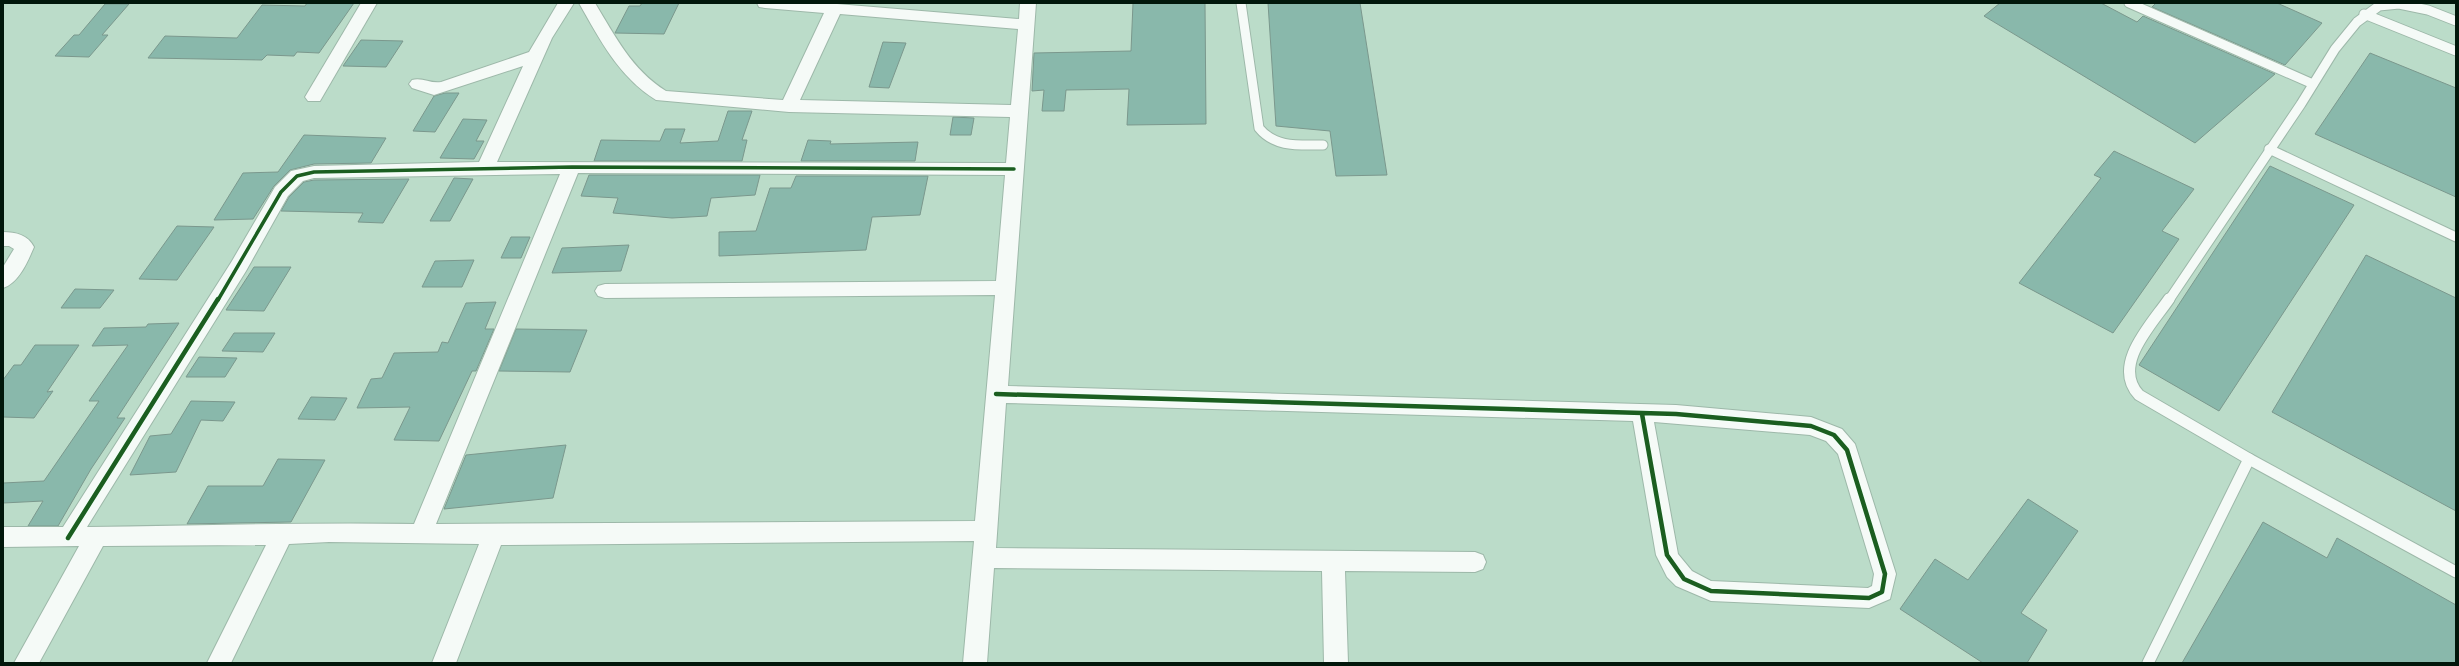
<svg xmlns="http://www.w3.org/2000/svg" width="2459" height="666" viewBox="0 0 2459 666" font-family="Roboto,sans-serif">
<rect width="100%" height="100%" fill="#bbdcc9"/>
<g fill="#89b8ab" stroke="#7b988d">
<polygon points="307,3 354,3 319,53 297,52 294,56 267,55 262,60 148,58 165,36 237,38 262,5 305,6"/>
<polygon points="642,3 679,3 664,34 615,33 629,6 640,6"/>
<polygon points="1133,3 1205,3 1206,124 1127,125 1129,89 1066,90 1064,111 1042,111 1044,90 1032,91 1034,53 1131,51"/>
<polygon points="1268,3 1360,3 1387,175 1336,176 1330,131 1276,126"/>
<polygon points="2000,3 2101,3 2137,22 2143,16 2275,74 2195,143 1984,16"/>
<polygon points="2156,3 2277,3 2322,23 2285,65 2152,7"/>
<polygon points="105,4 129,4 102,35 108,35 89,57 55,56 74,35 79,35"/>
<polygon points="361,40 403,41 386,67 343,66"/>
<polygon points="883,42 906,43 889,88 869,87"/>
<polygon points="2370,53 2456,88 2456,197 2315,134"/>
<polygon points="445,93 459,93 435,132 413,131 434,96"/>
<polygon points="728,111 752,111 742,140 747,140 742,161 594,161 601,140 660,141 665,129 685,129 680,143 718,141"/>
<polygon points="953,117 974,118 971,135 950,135"/>
<polygon points="463,119 487,120 476,141 484,141 474,159 440,158"/>
<polygon points="304,135 386,138 371,163 314,164 290,170 274,186 253,219 214,220 243,173 278,172"/>
<polygon points="808,140 831,141 830,144 918,142 915,161 801,161"/>
<polygon points="2114,151 2194,189 2162,231 2179,239 2113,333 2019,283 2101,178 2094,175"/>
<polygon points="2270,166 2354,205 2219,411 2139,365"/>
<polygon points="589,175 760,175 755,195 711,198 707,216 672,218 613,213 618,198 581,196"/>
<polygon points="796,176 928,176 920,215 872,217 866,250 719,256 719,232 756,231 770,188 791,188"/>
<polygon points="454,178 473,179 450,221 430,221"/>
<polygon points="409,179 383,223 358,222 363,213 281,211 289,197 304,182 314,180"/>
<polygon points="177,226 214,227 177,280 139,279"/>
<polygon points="511,237 530,237 521,258 501,258"/>
<polygon points="629,245 621,271 552,273 562,248"/>
<polygon points="2366,255 2456,298 2456,511 2272,412"/>
<polygon points="474,260 462,287 422,287 435,261"/>
<polygon points="254,267 291,267 264,311 226,310"/>
<polygon points="75,289 114,290 100,308 61,308"/>
<polygon points="496,302 485,329 494,329 476,371 472,371 439,441 394,440 410,407 357,408 371,379 382,378 394,353 438,352 442,342 448,343 466,303"/>
<polygon points="179,323 117,418 125,418 91,469 58,526 28,526 43,501 3,503 3,483 44,481 99,401 89,401 128,345 92,346 104,328 146,327 148,324"/>
<polygon points="516,329 587,330 570,372 499,371"/>
<polygon points="234,333 275,333 263,352 222,351"/>
<polygon points="35,345 79,345 47,392 53,391 34,418 3,417 3,380 14,365 21,365"/>
<polygon points="199,357 237,358 225,377 186,377"/>
<polygon points="311,397 347,398 335,420 298,419"/>
<polygon points="191,401 235,402 223,421 201,420 176,472 130,475 150,436 171,434"/>
<polygon points="566,445 553,498 444,509 466,455"/>
<polygon points="278,459 325,460 291,522 187,524 208,486 263,486"/>
<polygon points="2028,499 2078,531 2021,613 2047,630 2027,663 1983,663 1900,609 1935,559 1968,580"/>
<polygon points="2263,522 2327,558 2337,538 2456,605 2456,663 2182,663"/>
</g>
<g fill="none" stroke-linecap="round" stroke-linejoin="round">
<g stroke="#9db8a9" stroke-width="11">
<g id="service-far1">
<path d="M 1241,3 L 1259,128 C 1275,148 1300,145 1323,145"/>
<polyline points="2129,3 2313,84"/>
<polyline points="2364,14 2456,51"/>
<polyline points="2269,149 2456,237"/>
<polyline points="2169,300 2301,104 2335,49 2357,22 2379,6 2399,4 2428,10 2456,21"/>
</g>
</g>
<g stroke="#9db8a9" stroke-width="13">
<g id="service">
<path d="M 2169,299 C 2152,324 2111,365 2139,395 L 2249,459 L 2456,572"/>
<polyline points="2148,663 2249,459"/>
</g>
</g>
<g stroke="#9db8a9" stroke-width="2">
<g id="minor">
<polygon points="361,3 377,3 320,101 308,101 305,97"/>
<path d="M 558,3 L 574,3 L 552,38 L 497,162 L 1006,163 L 1010,117 L 789,112 L 656,100 C 619,77 600,40 579,3 L 595,3 C 615,36 632,70 666,91 L 783,100 L 824,13 L 765,8 L 759,7 L 757,3 L 825,3 L 1019,19 L 1020,3 L 1036,3 L 1008,386 L 1676,405 L 1811,417 L 1842,429 L 1855,444 L 1896,574 L 1890,599 L 1869,608 L 1711,601 L 1676,586 L 1667,577 L 1656,555 L 1633,421 L 1006,403 L 996,548 L 1475,552 L 1483,555 L 1486,562 L 1483,569 L 1475,572 L 1345,571 L 1348,663 L 1324,663 L 1322,571 L 994,568 L 987,663 L 963,663 L 974,541 L 501,545 L 456,663 L 432,663 L 479,544 L 329,542 L 289,544 L 231,663 L 207,663 L 266,545 L 103,546 L 39,663 L 14,663 L 79,546 L 3,547 L 3,527 L 63,527 L 232,261 L 275,187 L 291,171 L 314,166 L 479,162 L 523,66 L 434,95 L 412,88 L 409,84 L 412,80 C 422,77 431,84 441,82 L 529,52 ZM 840,14 L 1018,29 L 1011,105 L 800,100 ZM 578,173 L 1005,175 L 996,281 L 605,284 L 598,286 L 595,291 L 598,296 L 605,298 L 995,295 L 975,521 L 436,524 ZM 560,174 L 414,524 C 305,522 196,526 87,527 L 246,271 L 288,196 L 303,181 L 314,178 ZM 1654,422 L 1810,435 L 1826,441 L 1838,454 L 1874,574 L 1872,586 L 1868,588 L 1711,581 L 1692,571 L 1678,554 Z"/>
<path d="M 3,232 C 16,232 28,235 34,247 C 28,261 19,283 3,288 L 3,267 L 14,249 L 9,246 L 3,246 Z"/>
</g>
</g>
<use href="#service-far1" stroke="#f5faf7" stroke-width="9"/>
<use href="#service" stroke="#f5faf7" stroke-width="11"/>
<use href="#minor" fill="#f5faf7" fill-rule="evenodd"/>
<g stroke="#f2fef7" stroke-width="5.5">
<polyline id="cycleway-far1" points="218,300 281,192 297,176 314,172 572,167 1014,169"/>
</g>
<g stroke="#f2fef7" stroke-width="7">
<g id="cycleway">
<polyline points="996,394 1676,414 1811,426 1834,435 1847,450 1885,574 1882,592 1869,598 1711,591 1684,579 1667,555 1642,414"/>
<polyline points="68,538 218,299"/>
</g>
</g>
<use href="#cycleway-far1" stroke="#1b5e20" stroke-width="3.5"/>
<use href="#cycleway" stroke="#1b5e20" stroke-width="4.5"/>
</g>
<rect width="2459" height="666" fill="none" stroke="#01170b" stroke-width="8"/>
</svg>
